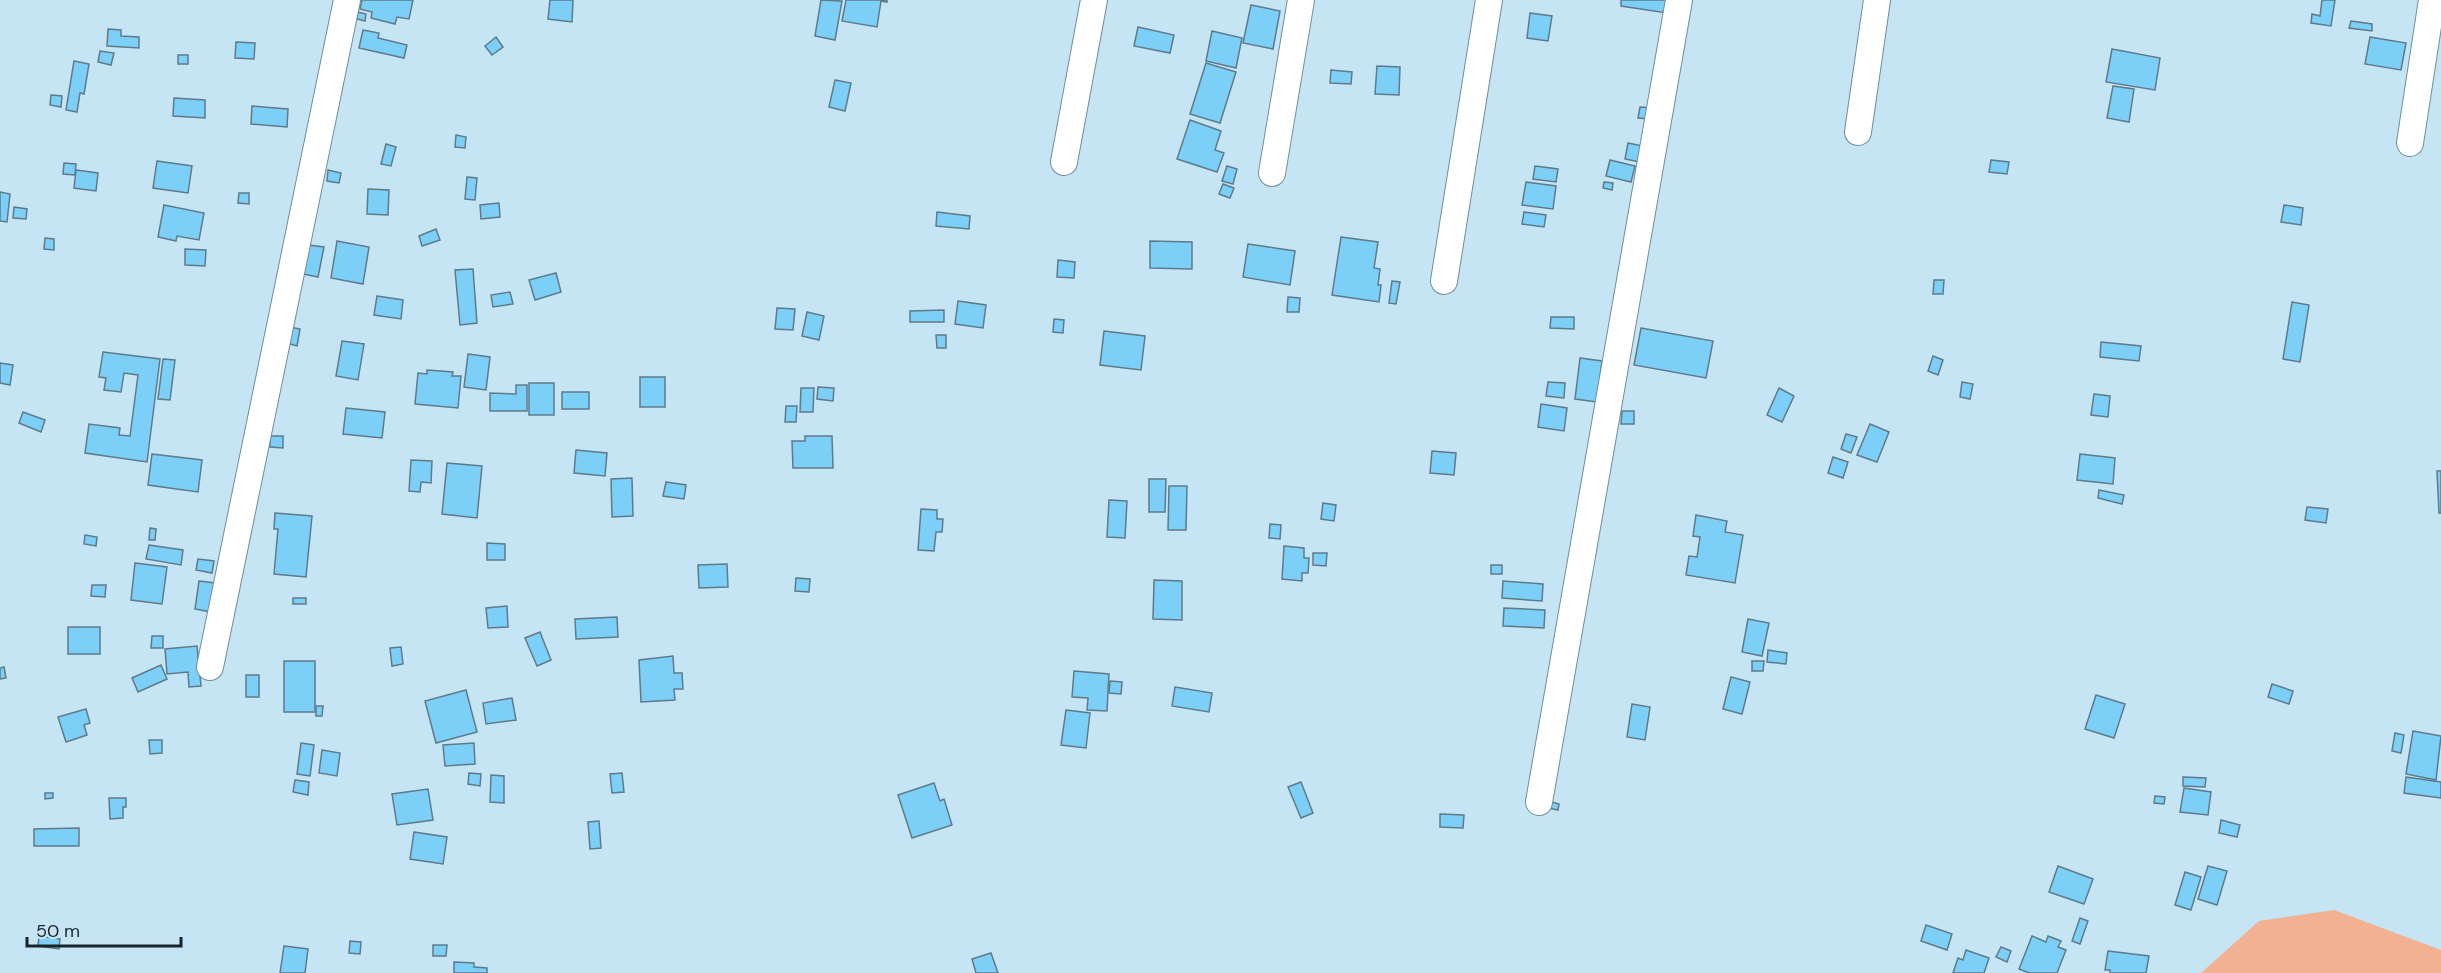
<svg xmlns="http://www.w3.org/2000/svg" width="2441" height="973" viewBox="0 0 2441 973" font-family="'DM Sans',sans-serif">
<rect width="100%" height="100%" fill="#c5e4f4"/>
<polygon fill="#f2b292" points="2334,910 2441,950 2441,973 2201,973 2259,921"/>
<g fill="#7ccff7" stroke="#5f7b8a" stroke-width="1.5">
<polygon points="362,0 413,0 409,19 397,17 395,24 371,18 372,12 360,9"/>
<polygon points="550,0 573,0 572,22 548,19"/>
<polygon points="821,0 842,1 835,40 815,36"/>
<polygon points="846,0 887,0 887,2 881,1 877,27 842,21"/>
<polygon points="1621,0 1669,0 1667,13 1621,6"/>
<polygon points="2322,0 2335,0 2331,26 2311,23 2312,14 2320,16"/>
<polygon points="1251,5 1280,11 1273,49 1243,43"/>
<polygon points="358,12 366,14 365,21 357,19"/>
<polygon points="1530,13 1552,16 1548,41 1527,38"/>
<polygon points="2351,21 2372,24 2372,31 2349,28"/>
<polygon points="1138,27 1174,35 1170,53 1134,46"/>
<polygon points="108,29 121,30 121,36 139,37 139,48 107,46"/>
<polygon points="363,30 379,33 378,38 407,45 404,58 359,48"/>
<polygon points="1212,31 1242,38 1236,68 1206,61"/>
<polygon points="496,37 503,47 492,55 485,46"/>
<polygon points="2370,37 2406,43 2401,70 2365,64"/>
<polygon points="236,42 255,43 254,59 235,58"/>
<polygon points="2112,49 2160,58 2155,90 2106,82"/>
<polygon points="100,51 114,53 111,65 98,62"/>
<rect x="178" y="55" width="10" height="9"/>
<polygon points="74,61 89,64 84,94 80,93 77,112 66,110"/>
<polygon points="1206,63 1236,72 1220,123 1190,114"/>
<polygon points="1377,66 1400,67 1399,95 1375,94"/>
<polygon points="1331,70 1352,72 1351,84 1330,83"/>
<polygon points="835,80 851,83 845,111 829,107"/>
<polygon points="2113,86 2134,89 2129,122 2107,118"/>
<polygon points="51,95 62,96 61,107 50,105"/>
<polygon points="174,98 205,100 205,118 173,116"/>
<polygon points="252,106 288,109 287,127 251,124"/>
<polygon points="1640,107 1652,108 1650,119 1638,118"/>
<polygon points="1190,120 1221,131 1215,150 1224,153 1217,172 1177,159"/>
<polygon points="456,135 466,137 465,148 455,147"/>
<polygon points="1628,143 1648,147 1645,163 1625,159"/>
<polygon points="386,144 396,147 391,166 381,164"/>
<polygon points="1610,160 1635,166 1631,182 1606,176"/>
<polygon points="1991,160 2009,162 2007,174 1989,172"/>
<polygon points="157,161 192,166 188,193 153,188"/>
<polygon points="64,163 76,164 75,175 63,174"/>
<polygon points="1227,166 1237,169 1233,184 1222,181"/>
<polygon points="1535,166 1558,169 1556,182 1533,179"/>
<polygon points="76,170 98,173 96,191 74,188"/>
<polygon points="328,170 341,173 339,183 327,181"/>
<polygon points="467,177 477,178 475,200 465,199"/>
<polygon points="1526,182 1556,186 1553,209 1522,205"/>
<polygon points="1604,182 1613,183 1612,190 1603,188"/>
<polygon points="1223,184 1234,188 1230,198 1219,194"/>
<polygon points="368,189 389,190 388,215 367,214"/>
<polygon points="0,192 10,194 7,222 0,221"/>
<polygon points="239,193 249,193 249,204 238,203"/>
<polygon points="499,203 500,217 481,219 480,205"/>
<polygon points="164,205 204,213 199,240 177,236 176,241 158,237"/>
<polygon points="2284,205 2303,208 2301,225 2281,222"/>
<polygon points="14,207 27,209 26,219 13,218"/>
<polygon points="937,212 970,216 969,229 936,226"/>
<polygon points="1524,212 1546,215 1544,227 1522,224"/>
<polygon points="436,229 440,240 422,246 419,236"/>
<polygon points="1341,237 1378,242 1374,268 1380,269 1378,285 1381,285 1379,302 1332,295"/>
<polygon points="45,238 54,239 54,250 44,249"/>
<polygon points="337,241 369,247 363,284 331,278"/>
<polygon points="1150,241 1192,242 1192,269 1150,268"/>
<polygon points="1248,244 1295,251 1290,285 1243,277"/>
<polygon points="308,245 324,247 318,277 303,274"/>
<polygon points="185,249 206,250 205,266 185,265"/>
<polygon points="1058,260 1075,262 1074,278 1057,277"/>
<polygon points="473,269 477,323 460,325 455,270"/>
<polygon points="556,273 561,292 535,300 529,280"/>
<polygon points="1934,280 1944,280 1943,294 1933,294"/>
<polygon points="1392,281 1400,282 1396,304 1389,303"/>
<polygon points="510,292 513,304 493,307 491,295"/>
<polygon points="377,296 403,300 401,319 374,315"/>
<polygon points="1288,297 1300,298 1299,312 1287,312"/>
<polygon points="958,301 986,305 983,328 955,324"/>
<polygon points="2292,302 2309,305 2300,362 2283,359"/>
<polygon points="777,308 795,309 793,330 775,329"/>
<polygon points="944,310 944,322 910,322 910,311"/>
<polygon points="807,312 824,316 819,340 802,336"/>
<polygon points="1551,317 1574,317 1574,329 1550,328"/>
<polygon points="1054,319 1064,320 1063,333 1053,332"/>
<polygon points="290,327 300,329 297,346 287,343"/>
<polygon points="1641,328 1713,341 1706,378 1634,365"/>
<polygon points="1104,331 1145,336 1141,370 1100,365"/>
<polygon points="936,335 946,335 946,348 937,348"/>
<polygon points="342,341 364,344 358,380 336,376"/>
<polygon points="2101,342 2141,346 2139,361 2100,357"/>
<polygon points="103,352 160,359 147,462 85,453 89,424 120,428 119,435 130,436 138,375 124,373 121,392 104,390 106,378 99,377"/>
<polygon points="468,354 490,357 486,390 464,387"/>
<polygon points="1933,356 1943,360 1938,375 1928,371"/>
<polygon points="1580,358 1602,361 1597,402 1575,399"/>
<polygon points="163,359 175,360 170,400 158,399"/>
<polygon points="0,363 13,365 10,385 0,383"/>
<polygon points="427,370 453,372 452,376 461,376 458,408 415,404 418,373 427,374"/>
<rect x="640" y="377" width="25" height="30"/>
<polygon points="1548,382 1565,383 1564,398 1546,396"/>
<polygon points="1962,382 1973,384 1970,399 1960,397"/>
<rect x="529" y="383" width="25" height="32"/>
<polygon points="516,385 527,385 527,411 490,411 490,393 516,394"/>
<polygon points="818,387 834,388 833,401 817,399"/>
<polygon points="801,388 814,388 813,412 800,412"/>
<polygon points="1779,388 1794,396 1782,422 1767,415"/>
<rect x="562" y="392" width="27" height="17"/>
<polygon points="2094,394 2110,396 2108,417 2091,415"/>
<polygon points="1541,404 1567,408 1564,431 1538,427"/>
<polygon points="786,406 797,406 796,422 785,422"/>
<polygon points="346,408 385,412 382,438 343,434"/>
<polygon points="1622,411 1634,411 1634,424 1621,424"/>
<polygon points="23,412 45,420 41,432 19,423"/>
<polygon points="1870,424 1889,432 1877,462 1857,455"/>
<polygon points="1846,434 1857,437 1851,453 1841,449"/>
<polygon points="270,436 283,436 283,448 270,447"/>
<polygon points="805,436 832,436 833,468 793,468 792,441 805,441"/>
<polygon points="576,450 607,453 605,476 574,473"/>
<polygon points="1432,451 1456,453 1454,475 1430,473"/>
<polygon points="152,454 202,460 198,492 148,485"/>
<polygon points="2080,454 2115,458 2113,484 2077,480"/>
<polygon points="1833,457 1848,462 1843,478 1828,473"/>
<polygon points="411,460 432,461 431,483 421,482 420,492 409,491"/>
<polygon points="447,463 482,466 477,518 442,514"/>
<polygon points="2437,471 2441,471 2441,513 2439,513"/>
<polygon points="632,478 633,516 612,517 611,479"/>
<polygon points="1149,479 1166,479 1165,512 1149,512"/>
<polygon points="666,482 686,485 684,499 663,496"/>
<polygon points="1169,486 1187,486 1186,530 1168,530"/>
<polygon points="2099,490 2124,495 2122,504 2098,498"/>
<polygon points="1109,500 1127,501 1125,538 1107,537"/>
<polygon points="1323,503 1336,505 1334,521 1321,519"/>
<polygon points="2307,507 2328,509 2326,523 2305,520"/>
<polygon points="921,509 937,510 937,519 943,519 942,532 936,532 934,551 918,550"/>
<polygon points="275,513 312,516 306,577 274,574 278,529 274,529"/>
<polygon points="1696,515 1727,521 1725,532 1743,535 1735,583 1686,575 1689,556 1697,557 1700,537 1693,536"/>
<polygon points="1270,524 1281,525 1280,539 1269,538"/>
<polygon points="150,528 156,529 155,540 149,540"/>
<polygon points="85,535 97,537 96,546 84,544"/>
<polygon points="487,543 505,544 505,560 487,560"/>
<polygon points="149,545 183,550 181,565 146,559"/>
<polygon points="1284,546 1304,548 1304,558 1309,558 1308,573 1302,573 1302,581 1282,579"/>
<polygon points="1313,553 1327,553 1326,566 1313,565"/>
<polygon points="198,559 214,561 212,573 196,570"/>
<polygon points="135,563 167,567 162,604 131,600"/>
<polygon points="727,564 728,587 699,588 698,565"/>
<rect x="1491" y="565" width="11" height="9"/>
<polygon points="796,578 810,579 809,592 795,591"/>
<polygon points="1154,580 1182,581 1182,620 1153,619"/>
<polygon points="199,581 215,583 211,612 195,609"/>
<polygon points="1503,581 1543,584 1542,601 1502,598"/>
<polygon points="92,585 106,585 105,597 91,596"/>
<rect x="293" y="598" width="13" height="6"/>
<polygon points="507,606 508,627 488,628 486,608"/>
<polygon points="1504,608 1545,610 1544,628 1503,626"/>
<polygon points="617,617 618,637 576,639 575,619"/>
<polygon points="1748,619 1769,623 1762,656 1742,652"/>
<rect x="68" y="627" width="32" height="27"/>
<polygon points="540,632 551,660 537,666 525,638"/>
<polygon points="152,636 163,636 163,648 151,648"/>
<polygon points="197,646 201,686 189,687 188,672 167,674 165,649"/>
<polygon points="401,647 403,664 392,666 390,648"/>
<polygon points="1768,650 1787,653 1786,664 1767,662"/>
<polygon points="673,656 674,673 682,673 683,689 674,689 675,700 641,702 639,660"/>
<rect x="284" y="661" width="31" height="51"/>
<polygon points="1752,661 1764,661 1763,671 1752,671"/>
<polygon points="161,665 167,679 138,692 132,678"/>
<polygon points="4,667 6,678 0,679 0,668"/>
<polygon points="1074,671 1109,674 1107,711 1087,710 1088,698 1072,697"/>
<rect x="246" y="675" width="13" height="22"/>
<polygon points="1731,677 1750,682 1742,714 1723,709"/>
<polygon points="1110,681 1122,682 1121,694 1109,693"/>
<polygon points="2272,684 2293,691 2289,704 2268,697"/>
<polygon points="1175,687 1212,693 1209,712 1172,706"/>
<polygon points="466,690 477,732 436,743 425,701"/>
<polygon points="2096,695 2125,704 2114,738 2085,729"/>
<polygon points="512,698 516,720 486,724 483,703"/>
<polygon points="1632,704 1650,707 1645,740 1627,737"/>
<polygon points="316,706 323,706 322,716 316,716"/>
<polygon points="86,709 90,723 84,725 87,735 66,742 58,717"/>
<polygon points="1066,710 1090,713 1086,748 1061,745"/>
<polygon points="2413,731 2441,736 2436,780 2406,774"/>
<polygon points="2395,733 2404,735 2401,753 2392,751"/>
<polygon points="149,740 162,740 162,753 150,754"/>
<polygon points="301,743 314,745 310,776 297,774"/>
<polygon points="474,743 475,764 445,766 443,745"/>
<polygon points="322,750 340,753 337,776 319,773"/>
<polygon points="469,773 481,774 480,786 468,784"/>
<polygon points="622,773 624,792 612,793 610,774"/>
<polygon points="491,775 504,776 504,803 490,802"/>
<polygon points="2183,777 2206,778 2205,787 2183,786"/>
<polygon points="2406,777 2441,782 2441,798 2404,793"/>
<polygon points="295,780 309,782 308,795 293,792"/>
<polygon points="1301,782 1313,813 1301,818 1288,787"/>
<polygon points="934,783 940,801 944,799 952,825 912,838 898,795"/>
<polygon points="2184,788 2211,792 2208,815 2180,812"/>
<polygon points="428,789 433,820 397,825 392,794"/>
<polygon points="45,793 53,793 53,798 45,799"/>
<polygon points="2155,796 2165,797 2164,804 2154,803"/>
<polygon points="109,798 126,798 126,807 123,807 123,818 110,819"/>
<polygon points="1544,800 1559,804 1558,810 1543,807"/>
<polygon points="1440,814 1464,815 1463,828 1440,827"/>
<polygon points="2221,820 2240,825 2237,837 2219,833"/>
<polygon points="599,821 601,848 590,849 588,822"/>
<polygon points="79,828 79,846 34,846 34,829"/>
<polygon points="414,832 447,837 443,864 410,859"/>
<polygon points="2058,866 2093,879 2084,904 2049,892"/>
<polygon points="2208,866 2227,871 2217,905 2198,899"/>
<polygon points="2185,872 2201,877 2191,910 2175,905"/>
<polygon points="2080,918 2088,921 2080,944 2072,941"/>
<polygon points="1926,925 1952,934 1947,950 1921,941"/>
<polygon points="39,936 60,939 59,949 38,946"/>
<polygon points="2032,936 2046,942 2048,936 2061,941 2058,947 2066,950 2057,973 2029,973 2019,969"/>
<polygon points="350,941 361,942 360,954 349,953"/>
<polygon points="433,945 447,945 446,956 433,956"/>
<polygon points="284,946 308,949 305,973 280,973"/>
<polygon points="2001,947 2011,951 2007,962 1996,957"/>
<polygon points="1966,950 1989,958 1984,973 1953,973 1958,958 1963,960"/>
<polygon points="2108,951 2149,956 2146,973 2110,973 2110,970 2105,970"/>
<polygon points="991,953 998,973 976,973 972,959"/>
<polygon points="454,962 474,963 474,967 487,968 487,973 454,973"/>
</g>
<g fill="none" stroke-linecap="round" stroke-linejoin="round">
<g stroke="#708d9c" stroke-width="28">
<g id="minor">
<polyline points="1858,132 1877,0"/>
<polyline points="2410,143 2432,0"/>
<polyline points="1064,162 1094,0"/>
<polyline points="1272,173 1301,0"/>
<polyline points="1444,281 1489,0"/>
<polyline points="210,667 347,0"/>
<polyline points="1539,802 1679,0"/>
</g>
</g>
<use href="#minor" stroke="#fff" stroke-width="26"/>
</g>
<path d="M27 937v9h154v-9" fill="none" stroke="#19252b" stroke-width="3"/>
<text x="36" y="937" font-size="18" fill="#19252b" stroke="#c5e4f4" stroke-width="4.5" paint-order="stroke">50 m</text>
</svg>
